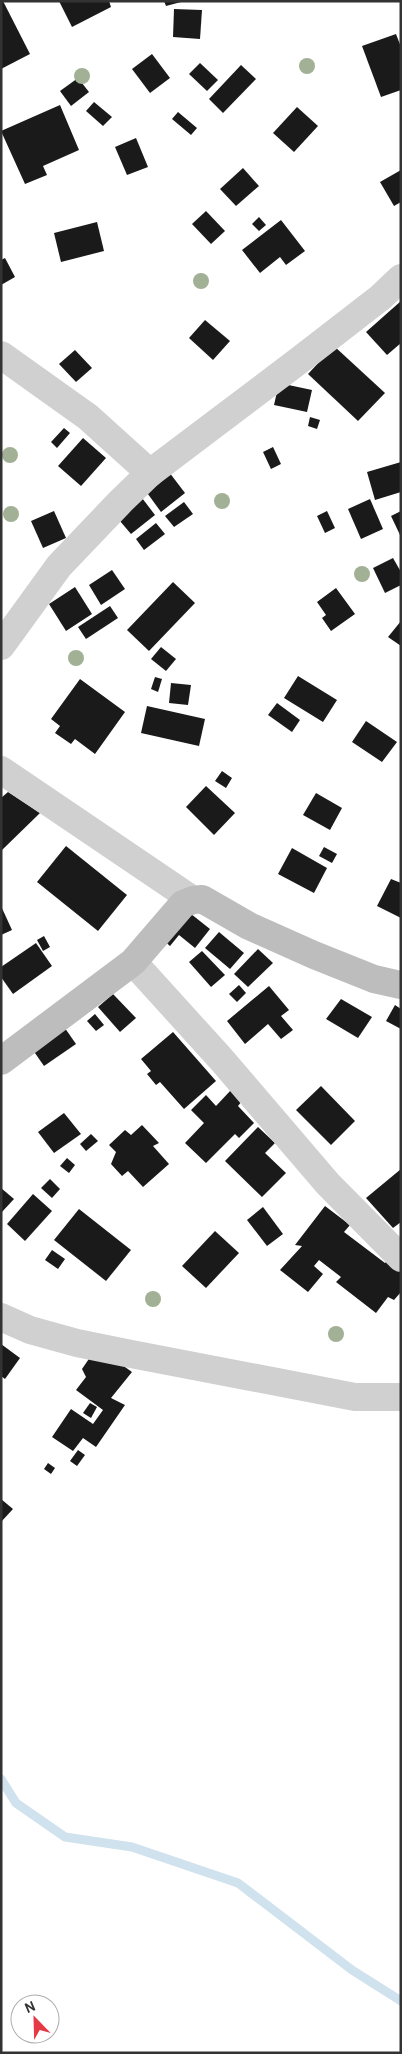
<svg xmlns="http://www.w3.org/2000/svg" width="402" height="2054" viewBox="0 0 402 2054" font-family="Overpass,sans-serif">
<rect width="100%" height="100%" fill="#fff"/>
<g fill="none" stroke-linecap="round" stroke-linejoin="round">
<polyline stroke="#cfe2ee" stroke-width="9" points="1,1779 16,1803 65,1837 132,1847 238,1883 352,1970 401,2001"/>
</g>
<g fill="#1a1a1a">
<polygon points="1,1 3,1 30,54 1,69"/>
<polygon points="59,1 109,1 111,7 72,27"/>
<polygon points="164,1 181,1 181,2 166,6"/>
<polygon points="174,9 202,10 200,39 173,37"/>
<polygon points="396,34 401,47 401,90 381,97 362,46"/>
<polygon points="152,54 170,78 150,93 132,69"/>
<polygon points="200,63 218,80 207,91 189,74"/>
<polygon points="241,65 256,79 223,113 209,99"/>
<polygon points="78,78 89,92 71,106 60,91"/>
<polygon points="94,102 112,117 103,126 86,111"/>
<polygon points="60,105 79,150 43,166 47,175 25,184 1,131"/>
<polygon points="297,107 318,126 294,152 273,133"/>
<polygon points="178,112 197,128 191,135 172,119"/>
<polygon points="136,138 148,167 127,175 115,147"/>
<polygon points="243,168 259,186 236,206 220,189"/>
<polygon points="401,170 401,202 394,206 380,182"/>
<polygon points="206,211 225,231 211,244 192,224"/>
<polygon points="259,217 266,225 259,231 252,224"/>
<polygon points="281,220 305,251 286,265 280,257 260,273 242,250"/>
<polygon points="97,222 104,251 61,262 54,233"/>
<polygon points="5,258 15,277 1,285 1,260"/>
<polygon points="401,301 401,343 387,355 366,332"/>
<polygon points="205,320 230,341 213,360 189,338"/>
<polygon points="334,346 385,393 358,421 308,374"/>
<polygon points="75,350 92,368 76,382 59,364"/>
<polygon points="279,383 312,390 307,412 274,405"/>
<polygon points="310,417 320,420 317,429 308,426"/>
<polygon points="64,428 70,433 57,448 51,442"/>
<polygon points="83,438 106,458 81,486 58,466"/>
<polygon points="273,447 281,464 271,469 263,452"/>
<polygon points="401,462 401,492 375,500 367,472"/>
<polygon points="169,472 185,493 161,512 145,490"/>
<polygon points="139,494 155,515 131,534 114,514"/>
<polygon points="370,499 383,529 361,539 348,509"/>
<polygon points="184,502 193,514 174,527 165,516"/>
<polygon points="54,511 66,538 43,548 31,521"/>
<polygon points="327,511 335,528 325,533 317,516"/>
<polygon points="401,511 401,537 391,516"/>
<polygon points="156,523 165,534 144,550 136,539"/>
<polygon points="393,558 401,572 401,585 385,593 373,568"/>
<polygon points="112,570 125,589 101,605 89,585"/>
<polygon points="173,582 195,603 149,651 127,630"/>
<polygon points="75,587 92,614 66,631 49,604"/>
<polygon points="336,588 355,614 331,631 322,618 326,615 317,602"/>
<polygon points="110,606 118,618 86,639 78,627"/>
<polygon points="401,621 401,646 388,637"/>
<polygon points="161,647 176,659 166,671 151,659"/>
<polygon points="298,676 337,700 323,722 284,698"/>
<polygon points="155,677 162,679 158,692 151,689"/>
<polygon points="80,679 125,712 95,754 75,739 71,744 55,733 60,726 51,719"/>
<polygon points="171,683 191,685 188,705 169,703"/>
<polygon points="277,703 300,720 292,732 268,715"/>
<polygon points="147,706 205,719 199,746 141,733"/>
<polygon points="366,721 397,742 382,762 352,742"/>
<polygon points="222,771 232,778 226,788 215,781"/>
<polygon points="206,786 235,813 214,835 186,807"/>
<polygon points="8,792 40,813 1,851 1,798"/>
<polygon points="316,793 342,808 330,830 303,815"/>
<polygon points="66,846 127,895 98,931 37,882"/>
<polygon points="324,847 337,854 332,863 319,856"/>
<polygon points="292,848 327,868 314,893 278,874"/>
<polygon points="391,879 401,883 401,918 377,906"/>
<polygon points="1,906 12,930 1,935"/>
<polygon points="186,910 210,929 195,948 179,935 170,946 162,939"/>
<polygon points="219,932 244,953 230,969 205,948"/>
<polygon points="44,936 50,947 43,951 37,940"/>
<polygon points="36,943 52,966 13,994 1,977 1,967"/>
<polygon points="258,949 273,963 248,987 234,974"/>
<polygon points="202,951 225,975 211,987 189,962"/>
<polygon points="239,985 246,993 237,1002 229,994"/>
<polygon points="269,986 289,1010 281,1016 293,1030 281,1039 268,1024 245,1044 227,1021"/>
<polygon points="113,994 136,1018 120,1032 98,1007"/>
<polygon points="341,999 372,1017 358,1038 326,1019"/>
<polygon points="395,1005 401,1009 401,1029 386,1021"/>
<polygon points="95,1014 104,1025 96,1031 87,1021"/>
<polygon points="60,1021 76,1044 44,1066 28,1043"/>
<polygon points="173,1032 216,1081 184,1109 160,1082 156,1085 147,1074 151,1071 141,1059"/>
<polygon points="321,1086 355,1121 331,1145 296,1110"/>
<polygon points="231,1090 242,1101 238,1106 254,1123 239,1138 235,1134 206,1163 185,1143 204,1123 191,1110 206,1095 216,1106"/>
<polygon points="64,1113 81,1134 54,1153 38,1132"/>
<polygon points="142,1125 159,1143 153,1146 169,1164 143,1187 128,1171 122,1176 111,1164 116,1152 109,1145 125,1130 131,1135"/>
<polygon points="258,1127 275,1143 265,1153 286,1173 262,1197 225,1161"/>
<polygon points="91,1134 98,1141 86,1151 80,1144"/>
<polygon points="67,1158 75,1165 69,1173 60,1166"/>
<polygon points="401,1169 401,1222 393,1228 366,1198"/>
<polygon points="50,1179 60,1189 52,1198 41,1188"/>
<polygon points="1,1188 14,1199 1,1213"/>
<polygon points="33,1194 52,1211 25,1241 7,1224"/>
<polygon points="325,1206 350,1225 344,1232 385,1263 388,1260 401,1270 401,1292 394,1300 388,1297 376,1313 336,1282 341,1277 319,1260 314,1266 323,1274 308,1292 280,1270 302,1246 295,1245"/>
<polygon points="263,1207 283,1234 267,1246 247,1220"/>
<polygon points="79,1209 131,1250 106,1281 54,1240"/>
<polygon points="215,1231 239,1253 206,1288 182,1266"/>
<polygon points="52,1250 65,1259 58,1269 45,1260"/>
<polygon points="1,1344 20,1358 5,1379 1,1376"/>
<polygon points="97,1347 132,1372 111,1398 125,1405 96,1447 83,1438 73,1451 52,1437 71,1409 93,1424 103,1410 76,1390 86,1377 82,1369"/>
<polygon points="90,1403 97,1407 91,1418 83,1413"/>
<polygon points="78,1450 85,1455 77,1466 70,1461"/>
<polygon points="48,1463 55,1468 51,1474 44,1469"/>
<polygon points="1,1499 13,1509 1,1522"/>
</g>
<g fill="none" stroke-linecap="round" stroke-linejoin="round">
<g stroke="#d0d0d0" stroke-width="28">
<polyline points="1,355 88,417 150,473"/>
<polyline points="1,646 59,566 121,501 150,473 301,359 381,297 401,278"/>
<polyline points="1,770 193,900"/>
<polyline points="133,962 221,1059 328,1184 401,1258"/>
<polyline points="1,1317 30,1330 77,1343 126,1353 355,1397 401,1397"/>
</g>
<polyline stroke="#bdbdbd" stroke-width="28" points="1,1061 133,962 183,904 193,900 202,899 249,926 314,955 374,979 401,985"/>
</g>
<g fill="#a2b095">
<circle cx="307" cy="66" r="8"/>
<circle cx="82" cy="76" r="8"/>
<circle cx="201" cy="281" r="8"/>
<circle cx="10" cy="455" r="8"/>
<circle cx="222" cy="501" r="8"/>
<circle cx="11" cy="514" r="8"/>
<circle cx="362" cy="574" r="8"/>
<circle cx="76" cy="658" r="8"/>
<circle cx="153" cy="1299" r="8"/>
<circle cx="336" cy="1334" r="8"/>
</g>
<rect width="402" height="2054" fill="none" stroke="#333333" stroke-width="5"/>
<g transform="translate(35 2019) rotate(337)"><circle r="24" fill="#ffffff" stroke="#adadad"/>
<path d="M0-4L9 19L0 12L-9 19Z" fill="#e63946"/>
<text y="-8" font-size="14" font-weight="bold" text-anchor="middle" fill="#333333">N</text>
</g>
</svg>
